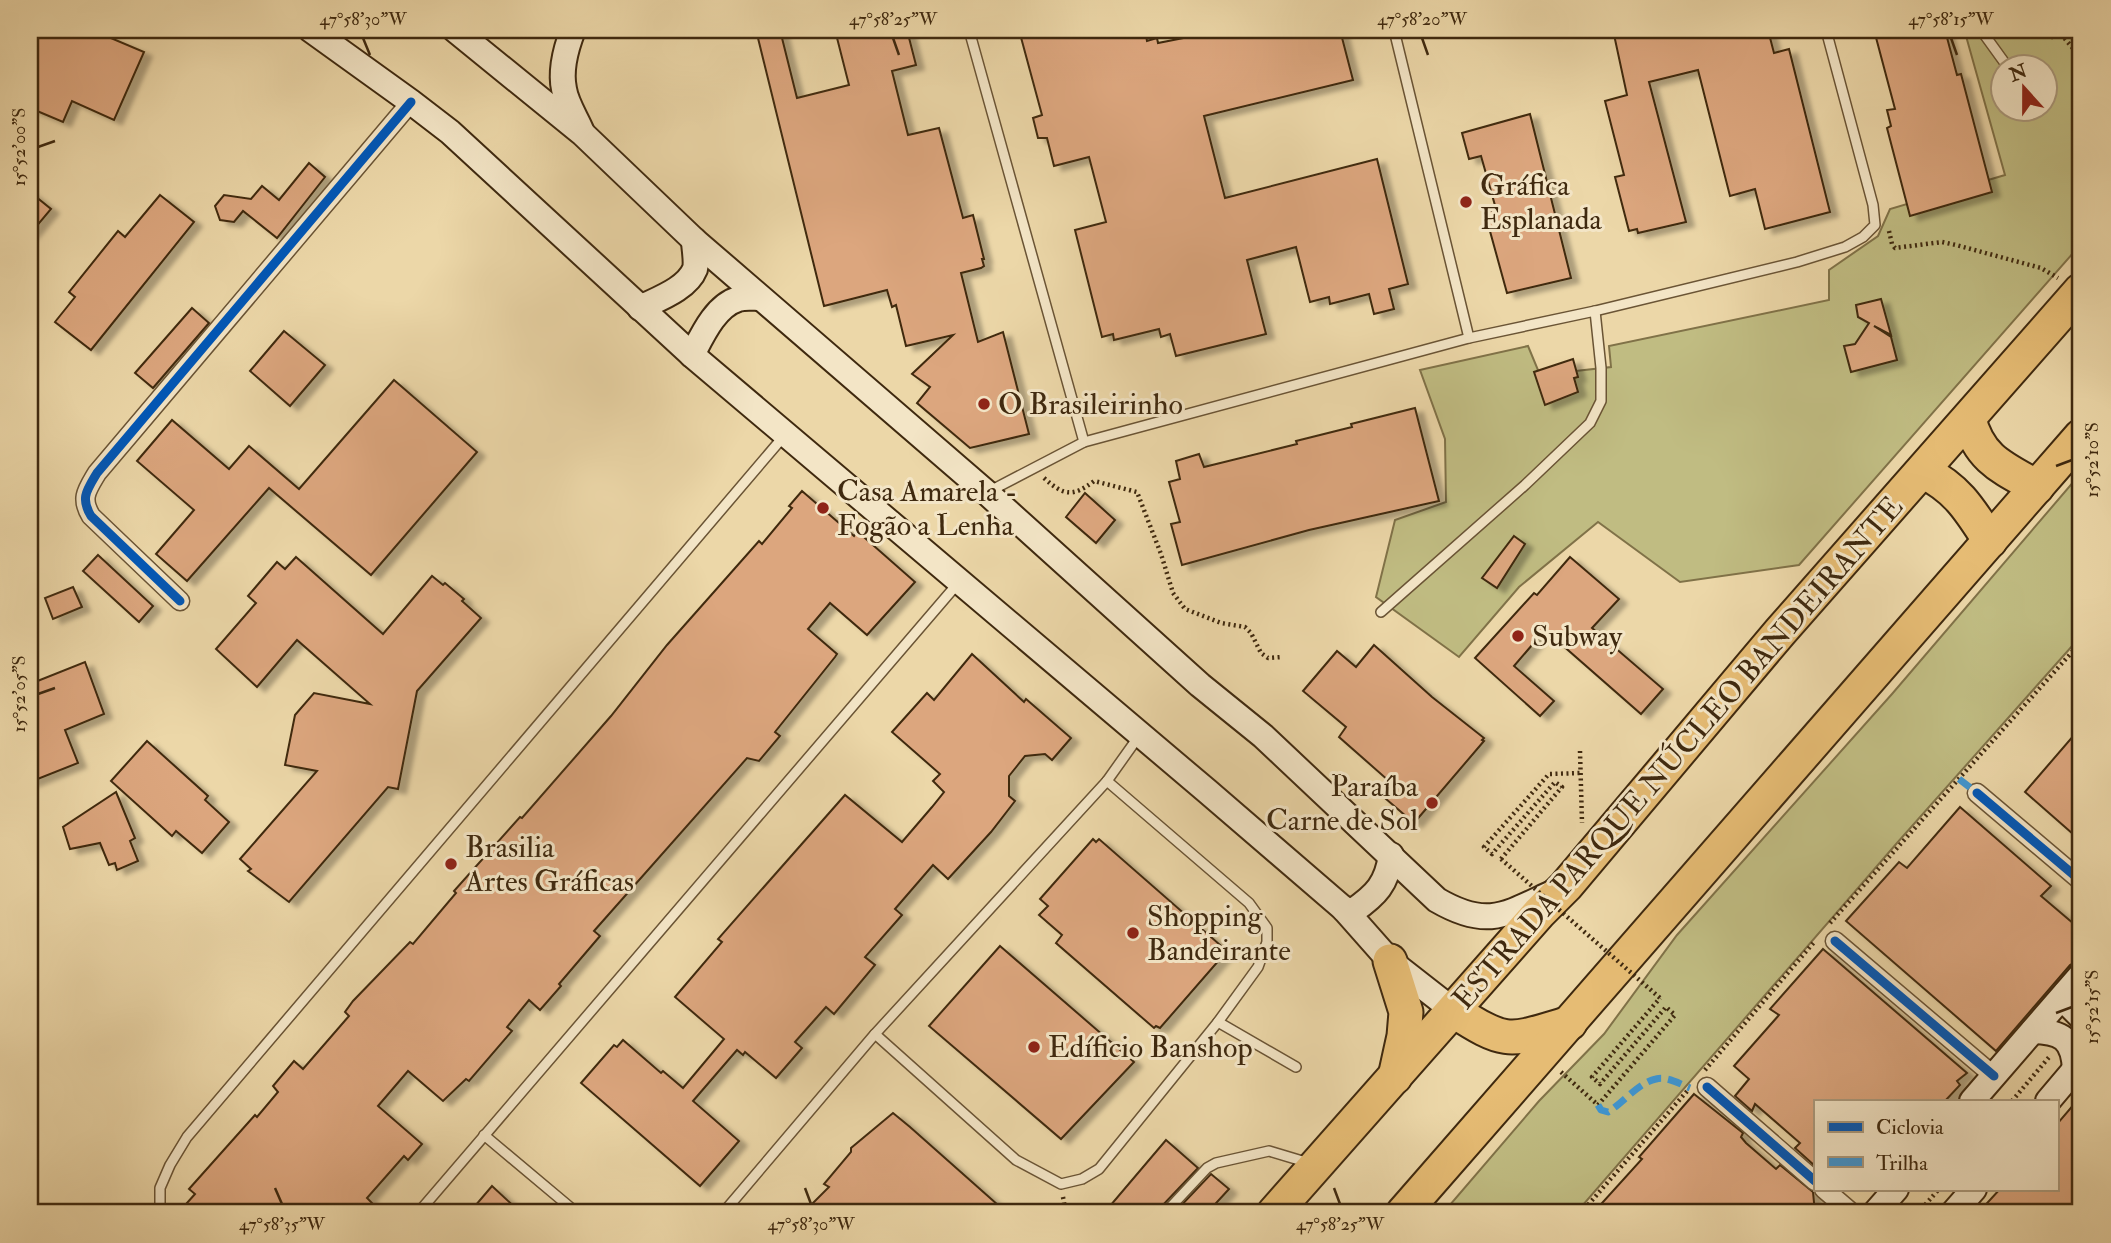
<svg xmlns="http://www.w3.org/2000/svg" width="2111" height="1243" viewBox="0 0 2111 1243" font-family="'IM FELL Double Pica',serif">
<defs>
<filter id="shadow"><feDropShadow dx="8" dy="4.5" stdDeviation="2" flood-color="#0004"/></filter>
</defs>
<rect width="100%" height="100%" fill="#ecd7a8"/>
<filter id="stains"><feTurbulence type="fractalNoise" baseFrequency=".00286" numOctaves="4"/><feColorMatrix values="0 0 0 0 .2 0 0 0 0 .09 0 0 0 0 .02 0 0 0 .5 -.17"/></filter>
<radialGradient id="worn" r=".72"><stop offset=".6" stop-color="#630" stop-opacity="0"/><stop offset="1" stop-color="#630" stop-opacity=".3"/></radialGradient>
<g fill="#c0bc82" stroke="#807248" stroke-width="2" fill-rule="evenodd">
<path d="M 2028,30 L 2081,30 L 2081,244 L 1799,565 L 1680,582 L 1598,522 L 1519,587 L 1459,657 L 1376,597 L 1395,520 L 1446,502 L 1445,439 L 1420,370 L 1528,346 L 1540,375 L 1611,367 L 1609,346 L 1829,300 L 1829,270 L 1878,236 L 1890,209 L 2005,175 L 1966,36 L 2014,34 ZM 2002,66 L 2044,66 L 2044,108 L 2002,108 Z"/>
<polygon points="2081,473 2081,636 1897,843 1576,1213 1443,1213 1539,1101 1604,1034 1677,935 1892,694"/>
</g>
<g fill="#dca67e" stroke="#3f290f" stroke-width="2" filter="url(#shadow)">
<polygon points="41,30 92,30 144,52 114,120 72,101 63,122 30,108 30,56"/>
<polygon points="756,30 780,30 797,98 849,85 835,30 907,30 916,65 892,71 908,135 939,128 963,218 973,215 984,259 982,259 984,266 981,268 961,273 978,342 1003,332 1029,434 970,448 917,403 930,387 912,374 953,335 906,346 896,305 892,307 887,290 824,306"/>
<polygon points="1019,30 1145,30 1147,41 1157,38 1158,43 1224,30 1340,30 1353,80 1204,116 1225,198 1377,159 1408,284 1389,289 1394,309 1374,314 1369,294 1330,304 1329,297 1310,302 1296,247 1247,260 1266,334 1176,356 1170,334 1161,337 1159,329 1114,340 1113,334 1102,337 1075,230 1106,222 1089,157 1054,166 1047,138 1038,138 1033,118 1042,115"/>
<polygon points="1613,30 1768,30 1774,53 1789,49 1830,212 1765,229 1755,189 1730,196 1698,70 1649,82 1686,222 1638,233 1637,229 1629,231 1615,177 1624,175 1605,101 1627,95"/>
<polygon points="1874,30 1945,30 1957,75 1961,74 1992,192 1910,216 1887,128 1891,126 1887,110 1895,109"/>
<polygon points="1530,114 1571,278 1507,293 1485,213 1496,209 1481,156 1469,159 1462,133"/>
<polygon points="309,163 325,177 277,238 243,211 234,222 220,220 215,206 224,195 251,199 262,186 279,200"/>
<polygon points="30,192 51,209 30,234"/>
<polygon points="160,195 194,222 91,350 55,322 75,297 69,292 118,231 125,237"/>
<polygon points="1881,299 1891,335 1874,326 1891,337 1897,360 1851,372 1844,346 1855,344 1869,323 1858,317 1856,305"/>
<polygon points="192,308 209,323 153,388 135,373"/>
<polygon points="284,331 325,365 290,406 250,371"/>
<polygon points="1573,359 1578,377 1574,378 1578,392 1545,405 1534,372"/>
<polygon points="394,380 477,452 371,575 269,488 187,581 156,554 194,510 137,461 172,420 229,469 249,446 299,489"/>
<polygon points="1415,408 1439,501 1309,530 1182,565 1171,524 1180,522 1169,482 1180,479 1176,461 1199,454 1204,467 1297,444 1296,441 1352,427 1351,424"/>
<polygon points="802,491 854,536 857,531 915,582 867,635 830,603 808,629 837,654 835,657 775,732 780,736 759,761 747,758 594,931 600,936 559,984 561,986 540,1010 529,1000 507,1027 512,1031 469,1081 466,1079 443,1101 408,1071 378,1106 422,1144 408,1160 404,1156 367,1198 372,1203 363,1213 178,1213 195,1194 189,1189 255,1115 257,1117 278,1092 273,1086 294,1061 303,1069 349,1016 345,1012 353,1001 410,942 413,944 456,893 454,891 520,817 522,818 611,716 667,645 759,541 762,544 792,508 789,506"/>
<polygon points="1085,493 1115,520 1096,543 1066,517"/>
<polygon points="1514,536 1525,544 1497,588 1482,578"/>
<polygon points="98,555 153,606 139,622 83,571"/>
<polygon points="296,557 383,634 432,576 443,585 445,583 464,599 462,601 481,618 417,691 398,789 388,787 289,902 248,871 251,869 240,859 317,771 285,765 295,715 314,693 370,704 297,640 257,687 216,649 256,603 248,596 277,562 285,569"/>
<polygon points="1570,557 1619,599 1592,628 1663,689 1641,714 1545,630 1514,666 1554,701 1540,716 1475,658 1534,593 1537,595"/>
<polygon points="73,587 82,607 53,619 45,598"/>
<polygon points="1374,645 1432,697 1484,738 1482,740 1484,741 1414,823 1379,793 1389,781 1339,737 1346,727 1303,691 1337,651 1356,667"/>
<polygon points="972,654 1024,702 1026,699 1071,738 1052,760 1045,754 1025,756 1009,776 1009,796 1015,801 991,832 948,879 933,865 895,909 902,915 865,957 875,965 834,1014 826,1007 795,1042 802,1048 776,1078 745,1052 743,1055 737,1050 693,1101 739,1141 700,1186 581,1083 614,1045 617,1047 623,1040 661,1073 663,1071 683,1088 724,1039 675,997 722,942 718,939 845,795 902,842 932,807 944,792 933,781 940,774 892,732 927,693 934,700"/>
<polygon points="85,662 104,714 65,730 78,763 30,782 30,684"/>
<polygon points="2081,727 2081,841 2025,792"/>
<polygon points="147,741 208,796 205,800 229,822 202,853 176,831 172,836 111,781"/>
<polygon points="116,792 135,838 130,841 138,861 117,870 115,863 109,865 100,843 70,849 63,827"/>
<polygon points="1960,807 2051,886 2041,896 2081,930 2081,959 2070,965 1996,1051 1846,921 1899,862 1907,868"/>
<polygon points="1093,839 1096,842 1099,839 1227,951 1160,1028 1156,1026 1154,1028 1056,943 1062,935 1039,915 1048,906 1040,899"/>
<polygon points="1000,946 1134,1062 1061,1139 929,1026"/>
<polygon points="1823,949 1967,1073 1957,1081 1960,1085 1945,1101 1815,1101 1815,1166 1795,1148 1800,1143 1755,1104 1752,1111 1735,1096 1749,1079 1734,1066 1779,1015 1770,1009"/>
<polygon points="1694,1094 1743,1133 1741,1137 1746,1143 1776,1169 1780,1165 1813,1192 1815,1213 1593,1213 1642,1159 1639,1157"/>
<polygon points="2081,1096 2081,1213 1978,1213 2000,1189 2057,1189 2057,1124"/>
<polygon points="893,1113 910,1127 1007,1213 803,1213 829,1187 824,1184 851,1152 851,1148"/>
<polygon points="1166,1140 1198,1168 1160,1208 1158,1213 1104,1213"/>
<polygon points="1211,1174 1229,1189 1207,1213 1174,1213"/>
<polygon points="492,1186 521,1213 469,1213"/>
</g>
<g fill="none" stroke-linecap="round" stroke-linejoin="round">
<g stroke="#6a5435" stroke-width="12">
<g id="lane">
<polyline points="969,30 1084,442"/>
<polyline points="1394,30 1469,338"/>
<polyline points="1981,30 2007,66"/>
<polyline points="988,492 1084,442 1469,338 1595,311 1797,262 1845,247 1863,237 1875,225 1873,205 1826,30"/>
<polyline points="1381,612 1525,485 1590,423 1601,401 1601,368 1595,311"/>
<polyline points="1218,1022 1296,1067"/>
<polyline points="875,1034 1016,1160 1061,1184 1082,1179 1099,1169 1218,1022 1258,967 1267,942 1267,928 1249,903 1107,781"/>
<polyline points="484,1135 577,1213"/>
<polyline points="160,1213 160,1188 170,1165 187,1137 784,436"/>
<polyline points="418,1213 959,582"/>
<polyline points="723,1213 875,1034 1107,781 1139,736"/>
<polyline points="1165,1213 1207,1168 1216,1163 1269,1151 1309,1163"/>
</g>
</g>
<g stroke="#6a5435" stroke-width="21">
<g id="street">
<path d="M 180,601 L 91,516 C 80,498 87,490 97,473 L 411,102"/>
<polyline points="1977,793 2081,881"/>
<polyline points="1835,941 1994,1076"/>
<polyline points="1707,1087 1815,1181"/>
<polyline points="1824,1189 1852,1213"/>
</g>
</g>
<g stroke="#3f290f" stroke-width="28">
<g id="secondary">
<polyline points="311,30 411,102 450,132 692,355 1207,791 1344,909 1390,961 1454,1011"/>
<path d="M 455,30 L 583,134 L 694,240 L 987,493 L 1200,685 L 1263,736 L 1437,900 C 1487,929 1505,915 1552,893"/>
<path d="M 573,30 C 566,48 560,70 564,89 C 566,103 576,118 581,130"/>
<path d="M 640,308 C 658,299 687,289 695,269 C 697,261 694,248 694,240"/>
<path d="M 692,355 C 702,336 715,306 738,299 C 744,297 753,298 760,298"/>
<path d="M 1344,909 L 1353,911 C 1376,895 1387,884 1391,855"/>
<polyline points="2066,993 2070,1006 2081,1017"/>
<path d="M 2033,1031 C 2061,1032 2073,1038 2075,1069"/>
<polyline points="1972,1101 2081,975"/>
<polyline points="2048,1101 2081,1062"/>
<polyline points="1875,1213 1896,1189"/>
<polyline points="1953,1213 1974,1189"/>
</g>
</g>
<g stroke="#3f290f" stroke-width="37">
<g id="highway">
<path d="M 1969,419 C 1979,459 2003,468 2037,487"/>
<path d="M 1924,472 C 1958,489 1970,510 1990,541"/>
<polyline points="1390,961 1406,1012 1404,1036 1395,1077"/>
<path d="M 1454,1011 C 1508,1046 1509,1041 1570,1023"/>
<polyline points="1274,1213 1539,913 1566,886 1780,632 2081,290"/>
<polyline points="1403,1213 2081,436"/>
</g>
</g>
<g stroke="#3f290f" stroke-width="4.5" stroke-dasharray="2 3.5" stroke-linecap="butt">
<polyline points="2025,30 2052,37 2076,30"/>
<polyline points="2061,34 2081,58"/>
<polyline points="1889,231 1892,244 1895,248 1942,242 1956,245 2041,268 2058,278"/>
<path d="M 1044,478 C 1063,495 1072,498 1094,481 L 1137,492 L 1161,554 L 1173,593 L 1185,609 L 1221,623 L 1245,627 L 1251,633 L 1261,653 L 1268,658 L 1282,657"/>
<polyline points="1580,751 1582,823"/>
<polyline points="1501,859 1562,787 1555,782 1492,854 1484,847 1549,774 1581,773"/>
<polyline points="1830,923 2081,642"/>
<polyline points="1705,1070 1815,941"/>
<polyline points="1561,1072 1598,1105 1675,1015 1666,1007 1600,1084 1592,1077 1660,998"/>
<polyline points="2012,1101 2050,1056"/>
<polyline points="1063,1197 1066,1213"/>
<polyline points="1581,1213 1688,1090"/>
<polyline points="1918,1213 1939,1189"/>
</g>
<use href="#lane" stroke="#f3e5c6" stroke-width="9"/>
<use href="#street" stroke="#f3e5c6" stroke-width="18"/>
<use href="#secondary" stroke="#f3e5c6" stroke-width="24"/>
<use href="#highway" stroke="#e6bc74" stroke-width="33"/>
<polyline stroke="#3f290f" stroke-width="4.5" stroke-dasharray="2 3.5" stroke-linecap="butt" points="1501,859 1660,998"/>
<g stroke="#3f96d2" stroke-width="7" stroke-dasharray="14 7" stroke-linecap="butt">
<polyline points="1959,779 1977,793"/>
<path d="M 1598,1105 L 1601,1110 L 1608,1112 C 1623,1103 1638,1083 1656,1079 C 1667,1076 1680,1084 1690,1088"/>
</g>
<g stroke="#f3e5c6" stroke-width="13">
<g id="cycleway">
<path d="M 180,601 L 91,516 C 80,498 87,490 97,473 L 411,102"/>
<polyline points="1977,793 2081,881"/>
<polyline points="1835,941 1994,1076"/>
<polyline points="1707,1087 1815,1181"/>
</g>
</g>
<use href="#cycleway" stroke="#0057b8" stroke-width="9"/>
</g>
<path fill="none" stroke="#3f290f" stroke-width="2.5" d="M 363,38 L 370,55M 893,38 L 899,55M 1422,38 L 1428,55M 1951,38 L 1957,55M 38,147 L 55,141M 2056,466 L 2072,460M 38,694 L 55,688M 2056,1013 L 2072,1007M 275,1188 L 282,1204M 805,1188 L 811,1204M 1334,1188 L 1340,1204"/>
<g fill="#8f2418" stroke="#f3e5c6" stroke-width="2.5">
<circle cx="1466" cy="202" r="7"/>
<circle cx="984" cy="404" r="7"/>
<circle cx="823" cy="508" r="7"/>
<circle cx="1518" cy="636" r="7"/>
<circle cx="1432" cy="803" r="7"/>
<circle cx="451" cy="864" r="7"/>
<circle cx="1133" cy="933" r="7"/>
<circle cx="1034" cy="1047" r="7"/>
</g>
<g text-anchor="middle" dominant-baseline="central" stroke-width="6" stroke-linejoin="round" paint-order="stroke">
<g font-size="30" fill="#3f290f" stroke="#f3e5c6" text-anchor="start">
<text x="1480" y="185">Gráfica<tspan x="1480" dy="34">Esplanada</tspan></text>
<text x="998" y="404">O Brasileirinho</text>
<text x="837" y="491">Casa Amarela -<tspan x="837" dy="34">Fogão a Lenha</tspan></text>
<text x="1532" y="636">Subway</text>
<text x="1418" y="786" text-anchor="end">Paraíba<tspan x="1418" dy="34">Carne de Sol</tspan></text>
<text x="465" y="847">Brasilia<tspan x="465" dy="34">Artes Gráficas</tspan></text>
<text x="1147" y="916">Shopping<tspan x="1147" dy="34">Bandeirante</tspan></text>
<text x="1048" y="1047">Edíficio Banshop</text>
</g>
<g font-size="30" fill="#3f290f" stroke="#f3e5c6">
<text transform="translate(1678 753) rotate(-49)">ESTRADA PARQUE NÚCLEO BANDEIRANTE</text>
</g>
</g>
<rect width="2111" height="1243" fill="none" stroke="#ecd7a8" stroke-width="77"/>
<rect x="1814" y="1100" width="245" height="91" fill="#f3e5c6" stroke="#ab9a7d" stroke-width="2"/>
<rect x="1828" y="1122" width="35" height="10" fill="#0057b8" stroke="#ab9a7d" stroke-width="2"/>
<text x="1876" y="1134" font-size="21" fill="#3f290f">Ciclovia</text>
<rect x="1828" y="1157" width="35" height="10" fill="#3f96d2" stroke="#ab9a7d" stroke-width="2"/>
<text x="1876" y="1170" font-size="21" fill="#3f290f">Trilha</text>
<g transform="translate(2024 88) rotate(339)"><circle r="33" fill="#f3e5c6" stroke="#ab9a7d" stroke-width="2"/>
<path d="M0-5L12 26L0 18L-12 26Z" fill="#8f2418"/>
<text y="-10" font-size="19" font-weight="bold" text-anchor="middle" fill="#3f290f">N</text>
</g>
<rect x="38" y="38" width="2034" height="1166" fill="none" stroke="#3f290f" stroke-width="2.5"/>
<g font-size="18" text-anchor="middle" fill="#3f290f">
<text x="363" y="25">47°58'30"W</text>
<text x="893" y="25">47°58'25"W</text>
<text x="1422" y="25">47°58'20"W</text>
<text x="1951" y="25">47°58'15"W</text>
<text transform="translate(19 147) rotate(-90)" y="6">15°52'00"S</text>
<text transform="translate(2092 460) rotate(-90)" y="6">15°52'10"S</text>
<text transform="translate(19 694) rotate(-90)" y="6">15°52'05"S</text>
<text transform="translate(2092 1007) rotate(-90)" y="6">15°52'15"S</text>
<text x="282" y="1230">47°58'35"W</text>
<text x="811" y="1230">47°58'30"W</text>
<text x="1340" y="1230">47°58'25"W</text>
</g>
<rect width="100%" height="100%" filter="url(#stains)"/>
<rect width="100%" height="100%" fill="url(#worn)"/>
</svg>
